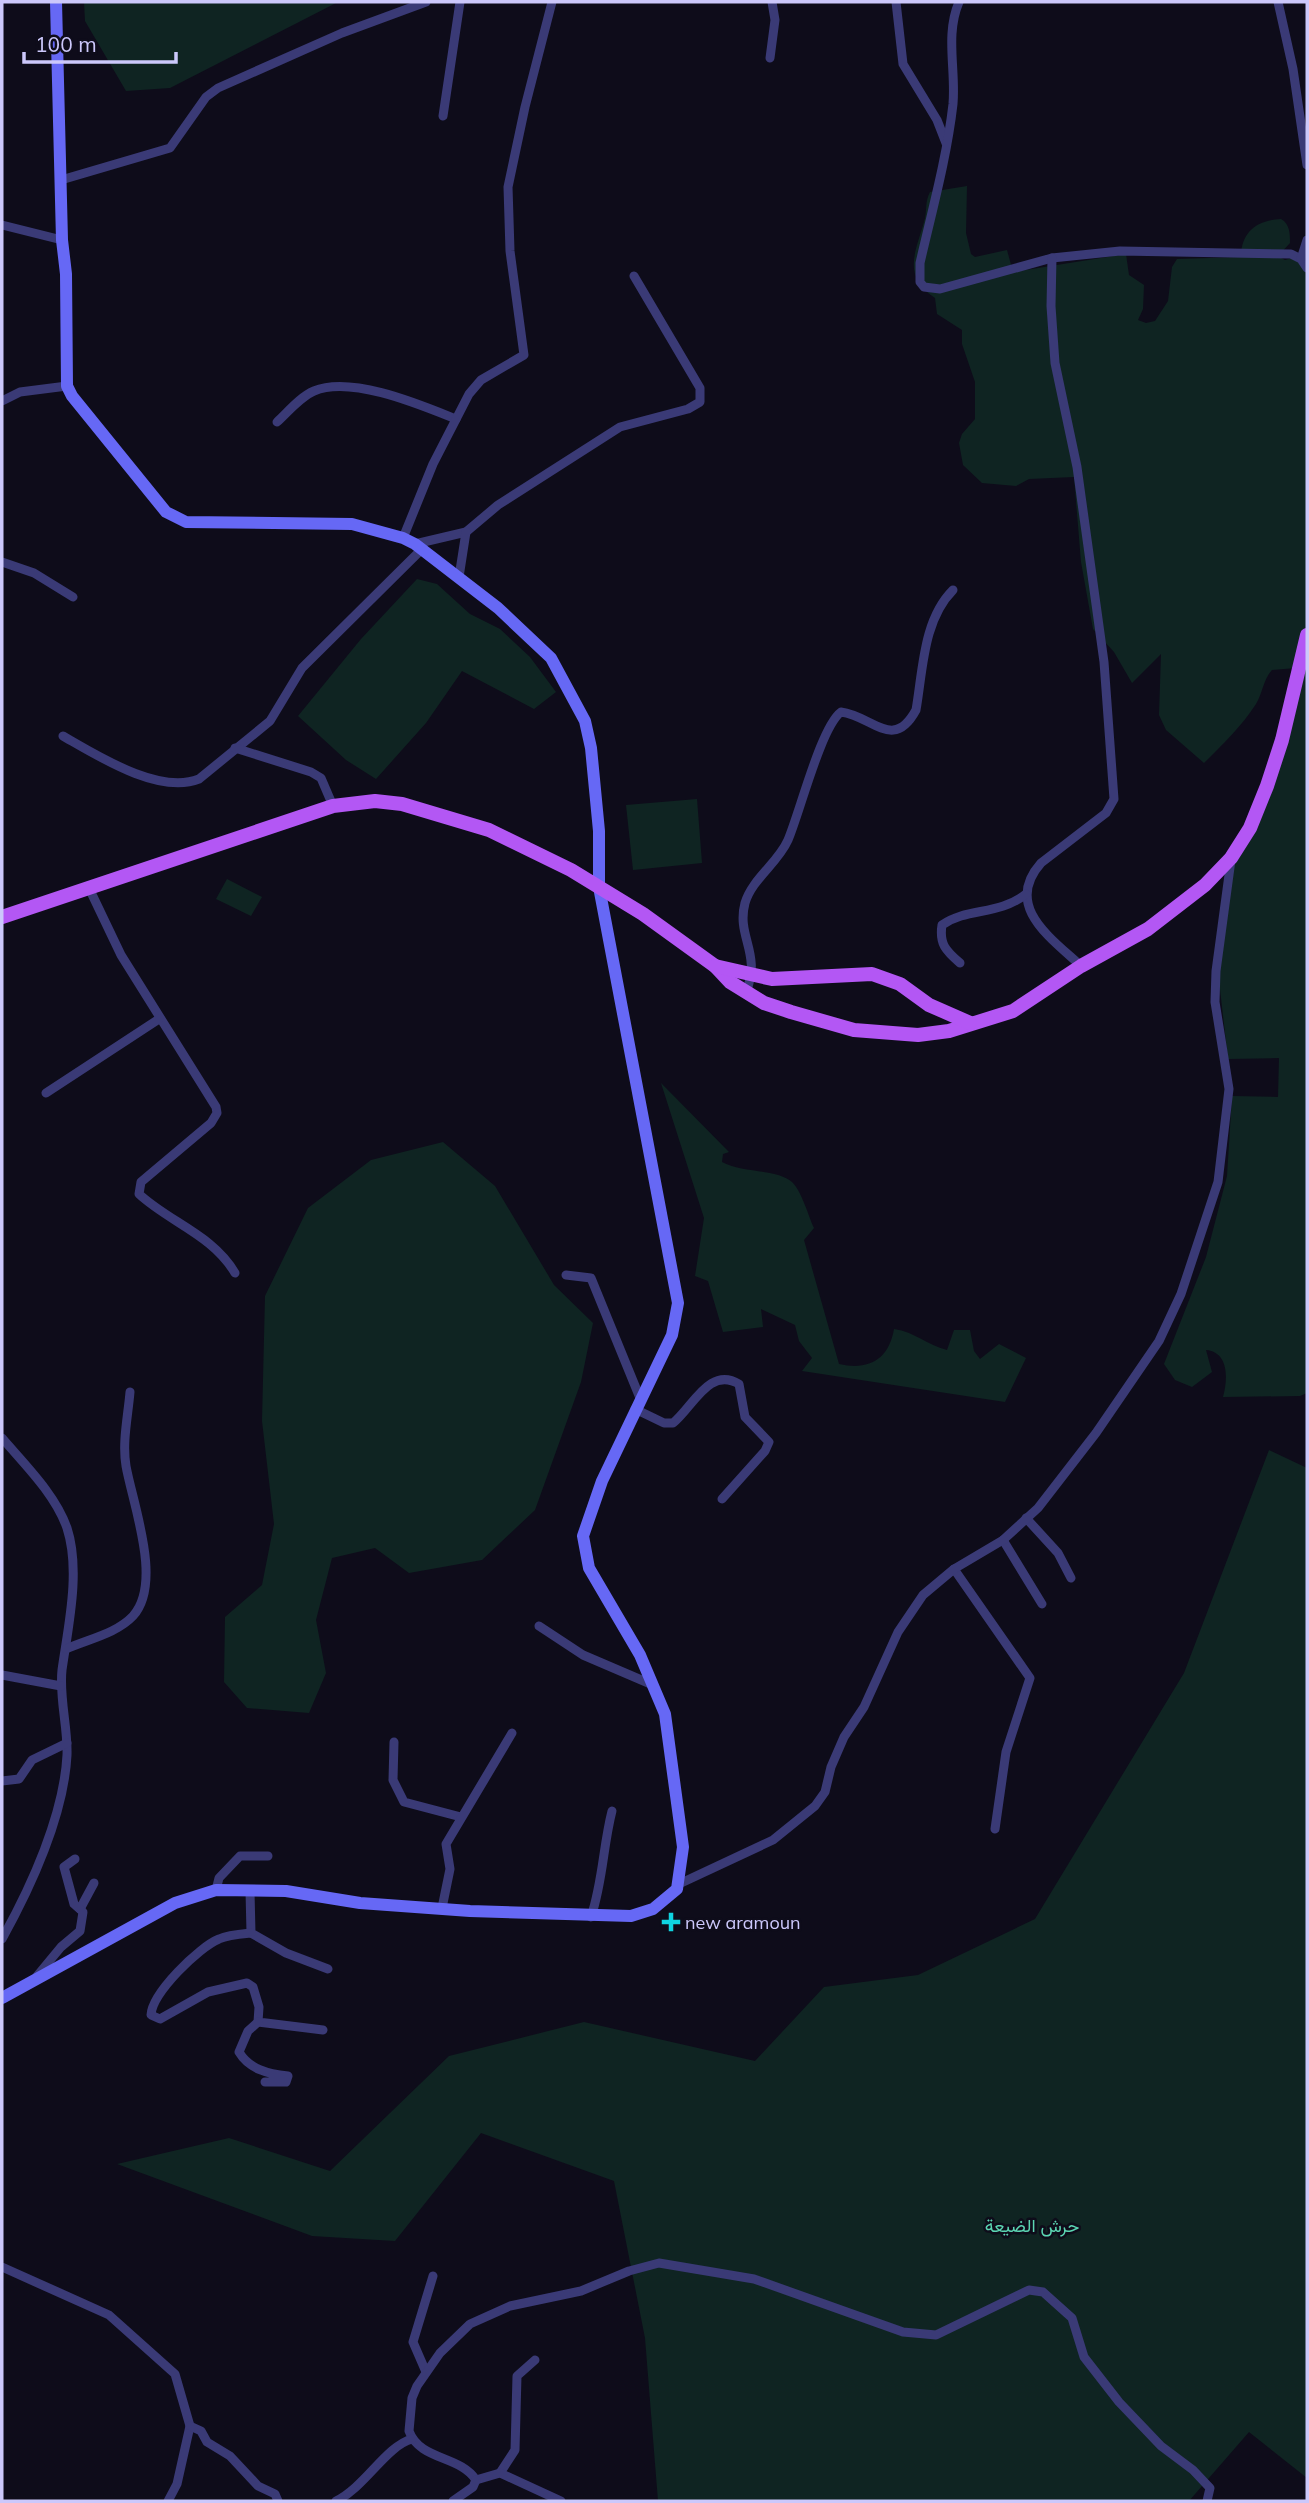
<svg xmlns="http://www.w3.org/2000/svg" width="1309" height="2503" viewBox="0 0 1309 2503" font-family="Mulish,Vazirmatn,sans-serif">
<rect width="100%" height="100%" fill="#0e0c1a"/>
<g fill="#0f2422">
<polygon points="84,2 338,2 170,88 126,91 85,21"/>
<path d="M 967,186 L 966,233 L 971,254 L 975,257 L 1007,250 L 1013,272 L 1126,254 L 1129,275 L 1144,285 L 1143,309 L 1138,320 L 1146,323 L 1155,321 L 1168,301 L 1172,267 L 1177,259 L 1241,257 C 1241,232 1257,220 1281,219 C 1290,224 1290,234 1290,243 L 1278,256 L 1285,260 L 1298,256 L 1307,230 L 1307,1393 L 1300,1396 L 1223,1397 C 1228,1379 1229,1352 1206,1350 L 1212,1372 L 1192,1387 L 1175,1380 L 1164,1364 L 1206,1257 L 1227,1176 L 1232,1096 L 1278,1097 L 1279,1058 L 1228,1059 L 1218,972 L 1233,867 L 1252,831 L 1296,668 L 1272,670 C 1263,680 1263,692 1256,704 C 1242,726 1222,745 1204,763 L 1166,730 L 1159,715 L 1161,654 L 1132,683 L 1114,652 L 1093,629 L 1081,562 L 1074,477 L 1029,479 L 1016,486 L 982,483 L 963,465 L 959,443 L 962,434 L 975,419 L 975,382 L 962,344 L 962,330 L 937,314 L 935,298 C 900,275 917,250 925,218 C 927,208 925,202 930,192 Z"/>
<polygon points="417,579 437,584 470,614 500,629 530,657 556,692 534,709 462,671 426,723 376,779 346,760 298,716 361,639"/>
<polygon points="697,799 702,863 633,870 626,805"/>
<polygon points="227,879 262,897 251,916 216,899"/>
<path d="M 661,1083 L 729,1152 L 723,1154 L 722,1162 C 741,1173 778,1169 792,1182 C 802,1192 808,1215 814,1228 L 804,1240 L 839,1364 C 869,1371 889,1359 894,1329 C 915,1332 927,1345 947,1350 L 954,1330 L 970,1330 L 974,1351 L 980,1359 L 999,1344 L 1026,1358 L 1005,1402 L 802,1371 L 812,1358 L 799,1341 L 795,1325 L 761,1309 L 763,1327 L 723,1332 L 708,1281 L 695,1276 L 704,1218 Z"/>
<polygon points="443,1142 495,1186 554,1285 593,1323 581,1382 535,1510 482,1560 409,1573 375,1548 332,1558 316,1620 326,1673 309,1713 247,1708 224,1682 225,1617 262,1585 274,1524 262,1421 265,1296 308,1208 371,1160"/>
<polygon points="1269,1450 1307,1468 1307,2478 1249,2432 1189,2501 658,2501 645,2338 614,2181 481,2133 395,2241 312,2236 117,2164 229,2138 330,2171 449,2056 584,2022 755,2061 824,1987 918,1975 1035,1919 1184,1673"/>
</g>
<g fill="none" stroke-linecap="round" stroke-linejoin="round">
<g stroke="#3a3a76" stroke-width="9">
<polyline points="896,2 903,64 937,120 946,143"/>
<path d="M 959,2 C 945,35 956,69 953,104 C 947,157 932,211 920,263 L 920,282 L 924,287 L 940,289 L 1052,258 L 1120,251 L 1291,254 L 1301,259 L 1307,268"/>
<polyline points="1278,2 1293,69 1307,165"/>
<polyline points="770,58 775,20 772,2"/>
<polyline points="443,116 460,2"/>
<polyline points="61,180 170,148 206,97 218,88 342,33 426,2"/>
<polyline points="2,225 62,240"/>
<path d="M 1052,258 L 1051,306 L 1055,363 L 1077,467 L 1104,662 L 1114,799 L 1106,813 L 1041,863 C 1003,906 1051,938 1081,966"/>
<polyline points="1301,259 1307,240"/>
<polyline points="2,401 20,392 67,386"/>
<path d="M 277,422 C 288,412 300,397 314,391 C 351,375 421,405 456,419"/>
<polyline points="403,538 433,464 469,394 481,380 524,355 510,251 508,187 525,107 552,2"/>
<polyline points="415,544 466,532 498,505 620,427 688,409 700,402 700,388 634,276"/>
<polyline points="2,562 34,573 73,597"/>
<polyline points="459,577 466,532"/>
<path d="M 63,736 C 98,756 159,795 199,779 L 270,721 L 302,668 L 422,549"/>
<polyline points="235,748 311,772 321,778 333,806"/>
<path d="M 88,886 L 121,955 L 216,1107 L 217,1113 L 211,1123 L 141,1182 L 139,1194 C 169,1222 213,1235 235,1273"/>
<path d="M 960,963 C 946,951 939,944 942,925 C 968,907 998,916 1026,894"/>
<path d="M 746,992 C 762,953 736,937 745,903 C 752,879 778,863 788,840 C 800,812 821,727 841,712 C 873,716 893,752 916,710 C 923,670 923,620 953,590"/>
<polyline points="46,1093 159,1019"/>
<polyline points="566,1275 591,1278 640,1398"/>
<path d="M 635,1409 L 664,1423 L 673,1423 C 693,1407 709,1366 739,1384 L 745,1417 L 769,1442 L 765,1451 L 722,1499"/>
<path d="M 2,1438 C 25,1465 55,1494 67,1528 C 81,1571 68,1627 62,1670 C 59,1698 68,1727 67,1755 C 64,1815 31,1887 2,1939"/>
<polyline points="1026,1518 1058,1553 1071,1578"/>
<polyline points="1003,1540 1042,1604"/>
<polyline points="954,1569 1030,1678 1006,1752 995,1829"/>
<polyline points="539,1626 583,1655 653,1685"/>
<path d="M 66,1649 C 88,1639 116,1634 133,1616 C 163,1583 133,1505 126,1466 C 122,1442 128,1416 130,1392"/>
<polyline points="2,1675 61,1686"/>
<polyline points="394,1742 393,1780 404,1802 461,1817"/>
<polyline points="2,1781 19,1779 32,1760 67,1743"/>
<polyline points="679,1884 773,1840 815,1806 825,1792 831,1767 844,1737 864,1707 898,1632 923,1595 954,1569 1003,1540 1038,1508 1096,1433 1159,1341 1181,1294 1218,1182 1229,1089 1215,1002 1216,971 1231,860"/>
<polyline points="216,1890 219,1878 240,1856 268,1856"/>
<polyline points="250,1891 251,1933 286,1953 328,1969"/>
<polyline points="442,1908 450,1869 446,1844 512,1733"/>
<polyline points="80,1909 94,1883"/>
<path d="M 591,1917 C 603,1881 603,1846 612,1811"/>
<path d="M 251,1933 C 241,1934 228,1935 219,1939 C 199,1947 152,1993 151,2015 L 160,2019 L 208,1992 L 247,1983 L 253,1987 L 259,2007 L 258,2022 L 323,2030"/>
<polyline points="37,1976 61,1947 80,1931 83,1912 74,1904 64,1867 75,1859"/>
<path d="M 258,2022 L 248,2031 L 239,2052 C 249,2069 268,2074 288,2076 L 286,2082 L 265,2082"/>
<polyline points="2,2267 109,2315 175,2374 190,2426 177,2484 168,2501"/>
<polyline points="426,2372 413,2342 433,2276"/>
<polyline points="190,2426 201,2431 207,2442 230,2456 258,2486 275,2494 278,2501"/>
<polyline points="500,2473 515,2450 517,2376 535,2360"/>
<path d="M 476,2480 C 460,2455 420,2461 409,2431 L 412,2398 L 417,2386 L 440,2353 L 470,2324 L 510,2306 L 581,2291 L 629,2271 L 659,2263 L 754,2279 L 903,2332 L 936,2335 L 1029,2290 L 1043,2292 L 1072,2318 L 1084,2357 L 1119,2402 L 1161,2446 L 1193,2470 L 1210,2488 L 1207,2501"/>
<polyline points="476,2480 500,2473 561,2501"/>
<path d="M 336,2501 C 365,2487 386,2446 412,2439"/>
<polyline points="453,2501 473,2487 476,2480"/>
</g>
<polyline stroke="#6668f5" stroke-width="12" points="2,1998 175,1903 216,1890 286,1891 360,1903 470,1911 631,1916 653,1909 677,1889 683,1847 665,1714 640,1655 589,1568 583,1536 602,1481 672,1335 678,1303 599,887 599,831 591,748 585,721 551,658 498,608 415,544 403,538 352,524 186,522 166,512 72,396 67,386 66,274 62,240 56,2"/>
<g stroke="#b357f4" stroke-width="14">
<polyline points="2,917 333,806 375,801 402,804 489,830 571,870 643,914 715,966 730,982 764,1003 791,1012 854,1030 918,1035 949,1031 1013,1011 1081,966 1148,929 1205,885 1231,858 1250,828 1267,786 1282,740 1307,635"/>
<polyline points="715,966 772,979 872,974 900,984 929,1005 970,1023"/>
</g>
</g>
<path fill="#0fd4e1" stroke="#0e0c1a" stroke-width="2.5" d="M667.5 1911.5h7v7h7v7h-7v7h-7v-7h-7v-7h7z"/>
<g text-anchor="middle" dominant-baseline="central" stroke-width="5" stroke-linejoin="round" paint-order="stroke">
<g font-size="18" fill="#ccc8fb" stroke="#0e0c1a" text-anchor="start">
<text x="685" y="1922">new aramoun</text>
</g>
<g font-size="18" fill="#5bd5b2" stroke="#0e0c1a">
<text x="1032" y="2225">حرش الضيعة</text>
</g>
</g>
<rect width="1309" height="2503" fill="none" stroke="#ccc8fb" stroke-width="7"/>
<path d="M24 52v10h152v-10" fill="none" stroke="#ccc8fb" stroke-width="3.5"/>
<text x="35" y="52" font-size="21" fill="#ccc8fb" stroke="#0e0c1a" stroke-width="5" paint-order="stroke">100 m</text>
</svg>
